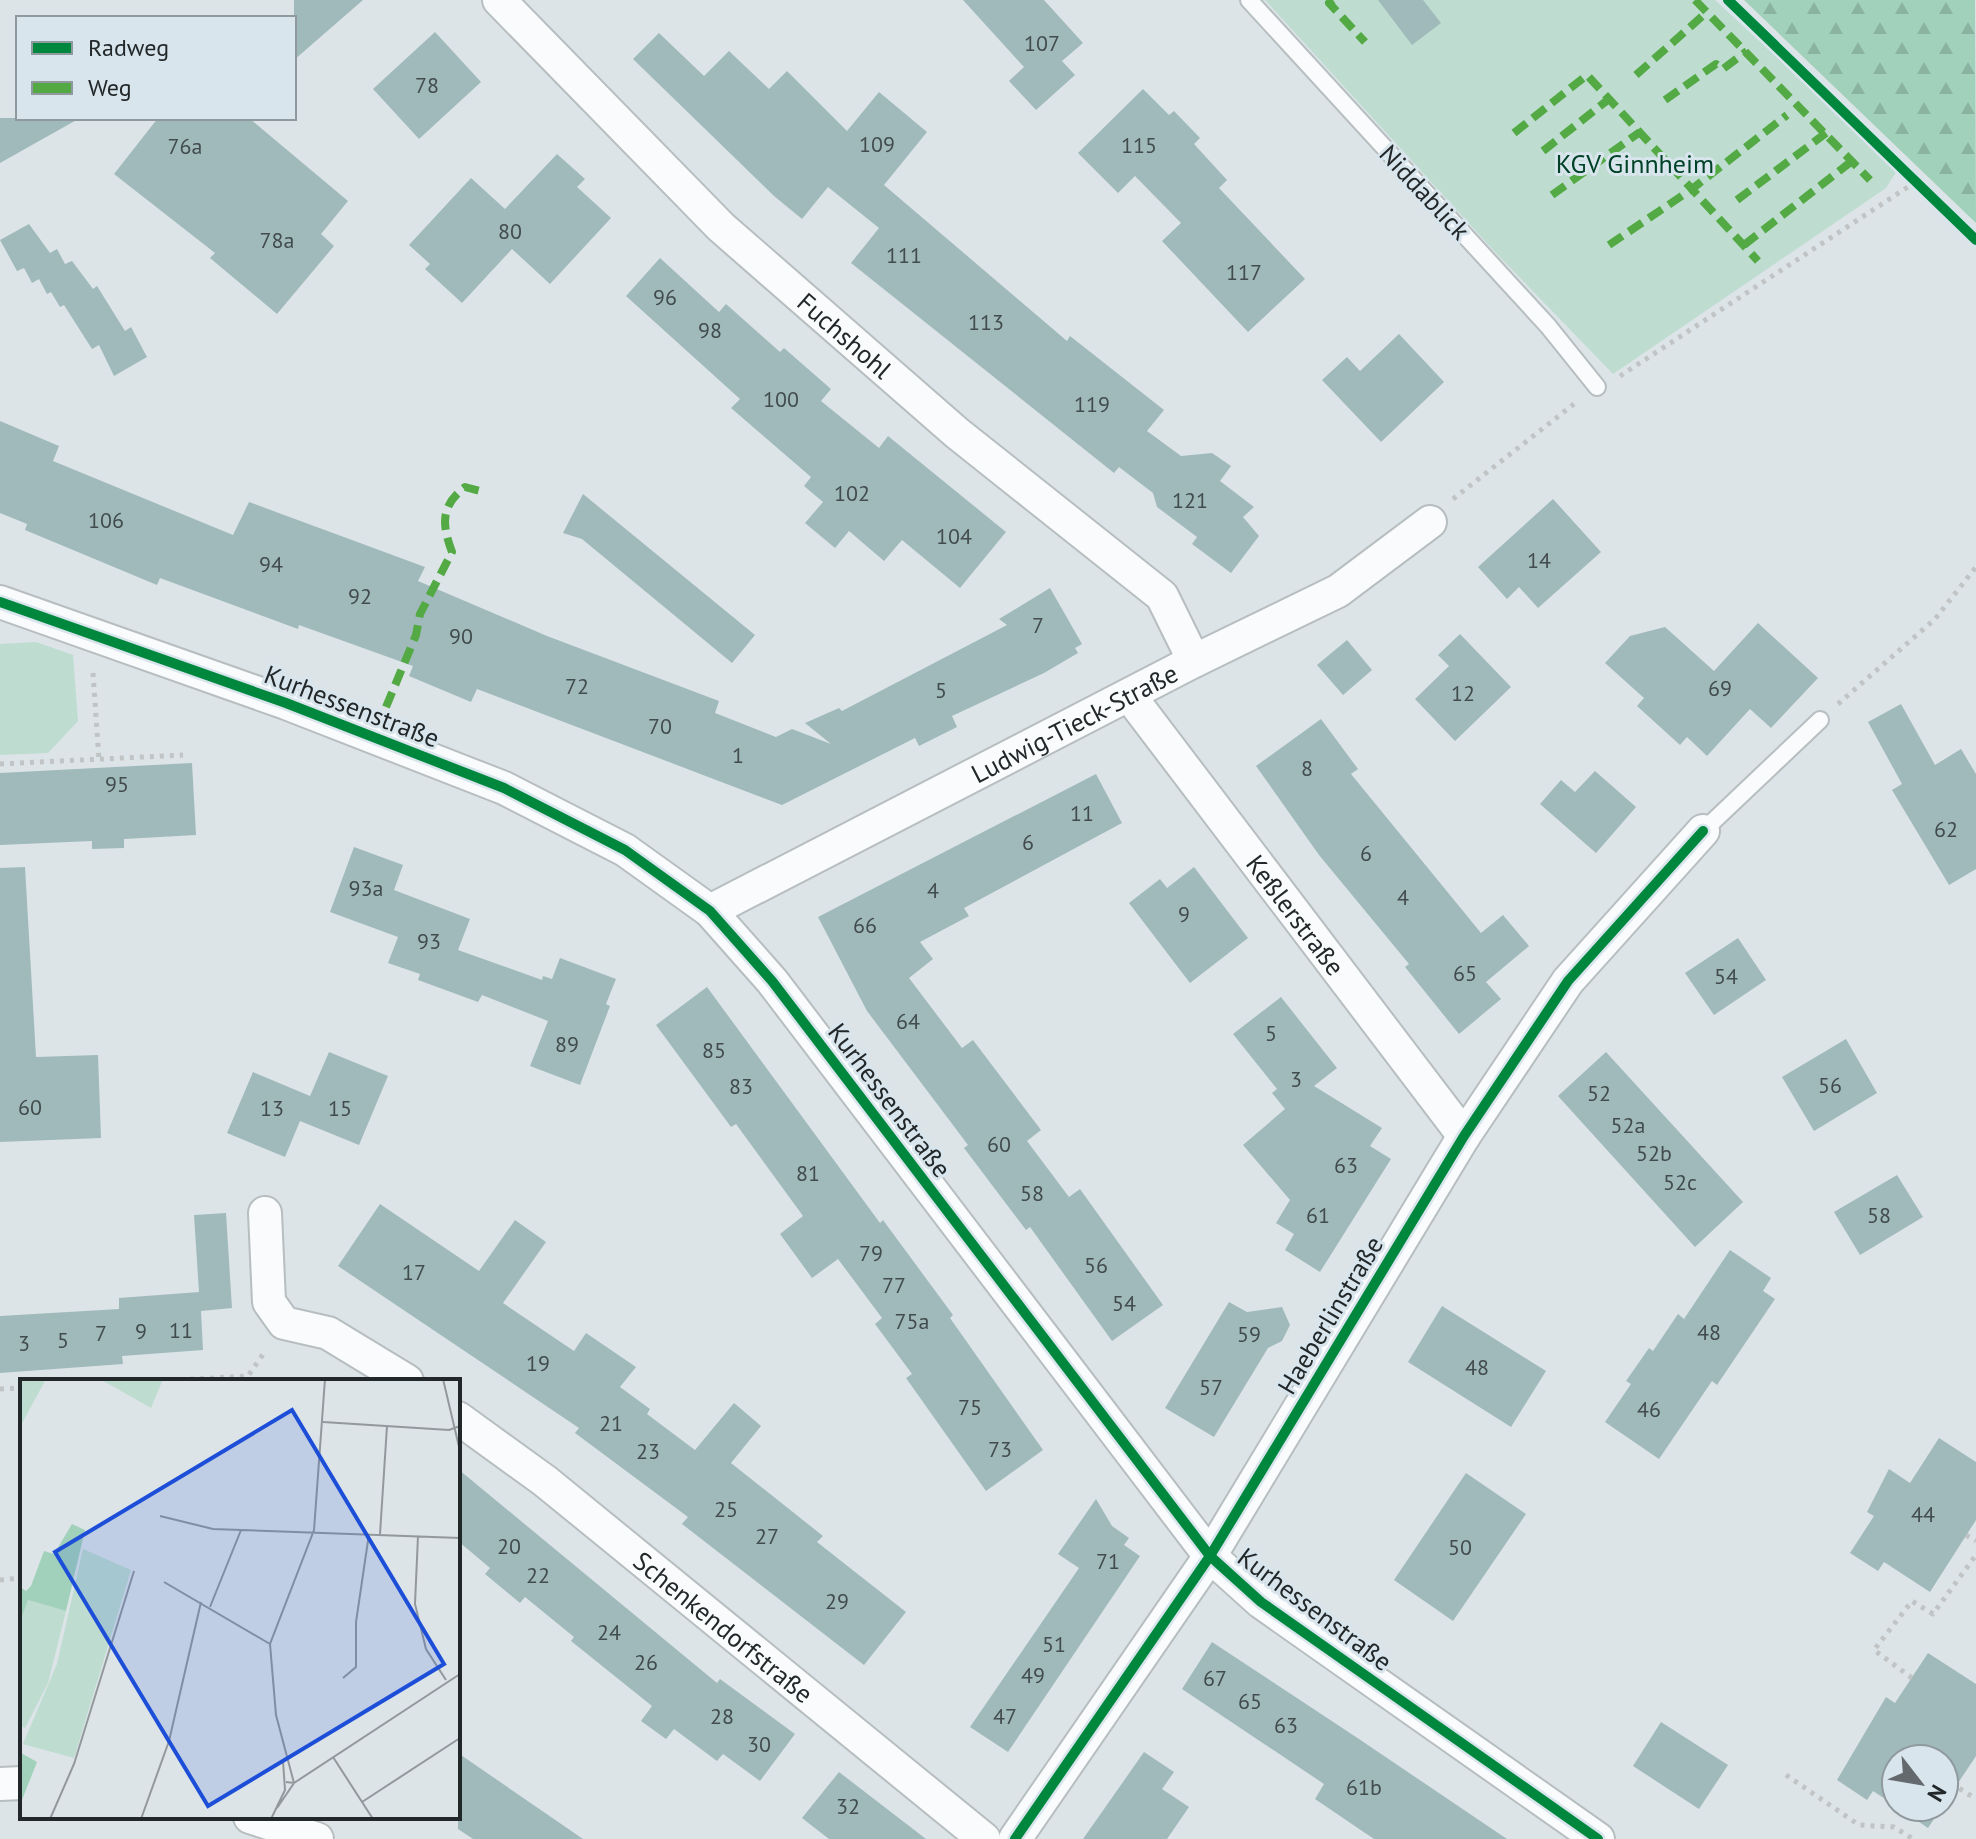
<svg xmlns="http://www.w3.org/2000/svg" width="1976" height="1839" viewBox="0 0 1976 1839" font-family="'PT Sans',sans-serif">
<defs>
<pattern id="forest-firs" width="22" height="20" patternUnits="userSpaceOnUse" patternTransform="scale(2)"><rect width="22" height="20" fill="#a2d1bb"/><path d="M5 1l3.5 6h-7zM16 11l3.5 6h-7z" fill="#8bb3a1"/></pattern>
</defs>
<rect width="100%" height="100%" fill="#dce4e8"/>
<g fill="#bedccf">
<polygon points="1265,0 1715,0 1886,158 1896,172 1886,188 1613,374 1495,252"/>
<polygon points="36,642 73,655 78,721 48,753 0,755 0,644"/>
</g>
<polygon fill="url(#forest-firs)" points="1744,0 1975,0 1976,223"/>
<g fill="#a0babb">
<polygon points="294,0 363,0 294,60"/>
<polygon points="963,0 1044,0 1083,43 1062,61 1075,75 1036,110 1009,81 1024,67"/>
<polygon points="1378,0 1423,0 1441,23 1412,45"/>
<polygon points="435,32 481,82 419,139 373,89"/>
<polygon points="659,33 704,76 729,51 769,89 787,71 847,131 879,92 927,132 884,185 1067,341 1070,336 1164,410 1147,431 1181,456 1212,453 1231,466 1220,481 1254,507 1243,517 1259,536 1231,573 1192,544 1197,537 1157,507 1153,493 1119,467 1114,473 851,263 879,228 828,187 802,219 774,196 633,59"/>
<polygon points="1143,89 1169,115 1174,111 1200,138 1194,144 1227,180 1219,188 1305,279 1248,332 1162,241 1181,223 1135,176 1118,193 1078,153"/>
<polygon points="0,118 80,118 0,163"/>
<polygon points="158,118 249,118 348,201 321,234 334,246 277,314 210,258 215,253 114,174"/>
<polygon points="557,154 585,179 577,187 611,218 550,284 512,249 462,303 425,269 430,264 409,245 471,178 505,209"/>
<polygon points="29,224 50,253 57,249 65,264 72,261 93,289 97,286 125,331 131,327 147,357 114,376 99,345 92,349 64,305 60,307 51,292 47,294 39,279 32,283 24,268 17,271 0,240"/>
<polygon points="660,258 719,312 726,304 780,352 784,348 831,389 821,401 879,448 888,436 1006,532 960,588 902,540 884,561 849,531 835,548 805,523 823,502 804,486 811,477 731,408 740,399 626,296"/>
<polygon points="1399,334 1444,382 1381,442 1322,380 1347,357 1360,371"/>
<polygon points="0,421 59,446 53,461 233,535 249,502 425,567 418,581 547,636 719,701 715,713 776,737 792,729 831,744 805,723 839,708 842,711 1007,625 999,619 1050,588 1082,644 1075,648 1078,653 1044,673 952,716 957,727 919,746 915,738 782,805 477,689 471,702 409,676 413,666 299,625 298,629 160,578 157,585 25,530 27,524 0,513"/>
<polygon points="583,494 755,635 732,663 582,539 563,533"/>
<polygon points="1553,499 1601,552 1538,608 1519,587 1507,599 1478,567"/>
<polygon points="1758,623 1818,678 1771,728 1750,709 1707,756 1687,737 1680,745 1637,706 1644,698 1605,663 1630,636 1665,627 1714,671"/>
<polygon points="1460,634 1511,687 1455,741 1415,699 1449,666 1438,655"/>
<polygon points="1347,640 1372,670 1343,695 1317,665"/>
<polygon points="1901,704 1935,765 1961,749 1976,774 1976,869 1949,885 1892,790 1902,784 1868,722"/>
<polygon points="1321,719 1358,769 1351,774 1481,933 1503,915 1529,946 1486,982 1501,999 1459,1034 1405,967 1409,964 1319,855 1256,766"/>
<polygon points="192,763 196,835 124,839 124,848 92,849 92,841 0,845 0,773"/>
<polygon points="1595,771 1636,807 1596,853 1540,804 1561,780 1575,792"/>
<polygon points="1096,774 1122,823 964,908 969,916 920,942 933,959 909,978 962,1048 973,1040 1041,1130 1027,1141 1069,1197 1080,1189 1163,1305 1112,1341 1030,1227 1026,1230 964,1148 968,1145 867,1011 818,917"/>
<polygon points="354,847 403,865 394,890 470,919 458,950 542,980 543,976 552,979 560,958 616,979 606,1004 610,1006 580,1085 530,1066 548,1021 482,995 478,1002 418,980 420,974 388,963 398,937 330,912"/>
<polygon points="25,867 36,1057 98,1055 101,1138 0,1142 0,868"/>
<polygon points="1194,867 1248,938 1190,983 1129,903 1160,879 1167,888"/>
<polygon points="1738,938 1766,980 1714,1015 1685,973"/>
<polygon points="707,987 880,1223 883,1220 953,1315 950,1318 1043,1450 986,1491 906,1378 912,1374 875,1324 882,1318 838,1259 812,1278 780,1234 803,1216 736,1124 731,1127 656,1025"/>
<polygon points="1281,997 1337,1068 1314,1086 1382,1128 1370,1146 1391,1159 1320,1272 1285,1250 1294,1234 1276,1223 1290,1200 1243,1145 1285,1109 1272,1093 1277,1089 1233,1034"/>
<polygon points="1846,1039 1877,1093 1814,1131 1782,1077"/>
<polygon points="329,1052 388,1076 359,1145 300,1121 285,1157 227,1133 253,1072 310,1096"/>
<polygon points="1606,1052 1743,1202 1695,1247 1558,1096"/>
<polygon points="1897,1175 1923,1217 1860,1255 1834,1212"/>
<polygon points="380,1204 479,1271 515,1220 546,1242 503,1303 574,1351 586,1333 636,1367 620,1387 650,1409 647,1414 695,1450 734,1403 761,1426 731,1463 823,1536 817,1542 906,1612 864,1665 682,1524 688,1517 575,1433 579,1428 338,1266"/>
<polygon points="226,1213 232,1308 201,1311 203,1350 122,1356 123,1364 0,1373 0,1316 119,1309 119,1298 199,1292 194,1215"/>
<polygon points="1730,1250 1771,1278 1763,1291 1775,1299 1717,1385 1712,1381 1659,1459 1605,1422 1631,1384 1626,1381 1649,1348 1653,1351 1678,1314 1684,1319"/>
<polygon points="1229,1302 1247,1312 1282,1307 1290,1325 1282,1341 1268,1348 1214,1437 1165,1408"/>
<polygon points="1442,1306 1546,1371 1511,1427 1408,1362"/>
<polygon points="1939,1438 1976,1462 1976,1520 1930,1592 1884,1562 1878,1571 1850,1553 1874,1516 1867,1512 1889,1469 1910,1483"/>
<polygon points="458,1469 717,1683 720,1679 795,1734 760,1781 723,1754 717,1761 674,1729 666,1739 641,1721 652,1706 571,1641 574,1637 525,1597 520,1603 485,1574 490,1568 458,1541"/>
<polygon points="1466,1473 1526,1514 1453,1621 1394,1580"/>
<polygon points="1096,1499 1112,1526 1129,1538 1124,1545 1140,1556 1008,1752 970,1727 1079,1568 1058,1554"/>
<polygon points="1212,1642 1356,1737 1507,1839 1374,1839 1315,1799 1324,1784 1182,1689"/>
<polygon points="1928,1653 1976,1684 1976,1756 1944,1804 1944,1759 1896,1759 1896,1806 1873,1791 1867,1800 1837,1780 1886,1697 1895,1703"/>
<polygon points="1661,1722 1728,1765 1699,1809 1633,1766"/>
<polygon points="1144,1752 1174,1772 1162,1789 1189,1807 1167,1839 1083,1839"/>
<polygon points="458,1753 506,1786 583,1839 473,1839 458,1829"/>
<polygon points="839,1772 926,1839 829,1839 802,1818"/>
<polygon points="1897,1807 1942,1807 1928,1828"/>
</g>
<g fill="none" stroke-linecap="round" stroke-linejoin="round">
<g stroke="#b7bec0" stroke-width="20">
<g id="lane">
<polyline points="1249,0 1548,326 1597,387"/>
<polyline points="1703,831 1820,720"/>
</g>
</g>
<g stroke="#b7bec0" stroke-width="36">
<g id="street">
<path id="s1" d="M 499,0 L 721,227 L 957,433 L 1162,596 L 1194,661"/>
<polyline points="0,602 286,703 504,788 625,850 710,911 772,981 1210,1556 1261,1602 1598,1839"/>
<path id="s2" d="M 1129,695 L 1464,1136"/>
<path id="s3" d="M 710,911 L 1194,661 L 1338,591 L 1430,522"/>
<polyline points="265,1213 269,1302 284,1323 328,1333 407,1381"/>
<path id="s4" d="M 458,1418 L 545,1481 L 984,1839"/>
<polyline points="0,1784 22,1783"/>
<polyline points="250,1817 317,1839"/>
<polyline points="1015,1839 1210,1556 1464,1136 1568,981 1703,831"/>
</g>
</g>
<g stroke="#c0c4c5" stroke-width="5" stroke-dasharray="4 6" stroke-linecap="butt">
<polyline points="1620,376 1914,183"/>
<polyline points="1453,499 1574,404"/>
<polyline points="93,673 99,760"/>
<polyline points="1838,704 1935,619 1976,567"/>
<polyline points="0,764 183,755"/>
<polyline points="160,1381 248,1376 266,1350"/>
<polyline points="0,1389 22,1388"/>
<polyline points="1966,1535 1976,1541"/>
<polyline points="0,1580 22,1578"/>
<polyline points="1912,1678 1874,1650 1912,1601 1933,1614 1976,1555"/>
<polyline points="1786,1775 1859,1825 1894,1827 1913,1839"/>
<polyline points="1951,1783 1976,1799"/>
</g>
<use href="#lane" stroke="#fafbfc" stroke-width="16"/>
<use href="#street" stroke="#fafbfc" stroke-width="32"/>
<g stroke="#53aa44" stroke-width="8" stroke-dasharray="16 8" stroke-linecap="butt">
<polyline points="1333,0 1329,3 1365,42"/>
<polyline points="1695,0 1870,180"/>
<polyline points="1636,75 1707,12"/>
<polyline points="1665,100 1716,64 1723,69 1747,51"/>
<polyline points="1514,133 1587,75 1758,261"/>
<polyline points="1543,151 1609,99"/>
<polyline points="1552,195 1640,132"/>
<polyline points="1737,200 1826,133"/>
<polyline points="1609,245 1692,189 1787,115"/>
<polyline points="1744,245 1852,161"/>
<path d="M 386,707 L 416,635 L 420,614 L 452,552 C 442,525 440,506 465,487 L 484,492"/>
</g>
<g stroke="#d8e5ec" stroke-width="15">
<g id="cycleway">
<polyline points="1728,0 1976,240"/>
<polyline points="0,602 286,703 504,788 625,850 710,911 772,981 1210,1556 1261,1602 1598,1839"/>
<polyline points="1015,1839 1210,1556 1464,1136 1568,981 1703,831"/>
</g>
</g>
<use href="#cycleway" stroke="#00873e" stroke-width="10"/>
</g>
<g text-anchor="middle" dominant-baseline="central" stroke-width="6" stroke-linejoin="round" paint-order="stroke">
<g font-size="22" fill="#424c4e">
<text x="1042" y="43">107</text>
<text x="427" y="85">78</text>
<text x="877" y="144">109</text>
<text x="1139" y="145">115</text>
<text x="185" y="146">76a</text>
<text x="510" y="231">80</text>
<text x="277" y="240">78a</text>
<text x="904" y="255">111</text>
<text x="1244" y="272">117</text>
<text x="665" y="297">96</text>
<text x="986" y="322">113</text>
<text x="710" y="330">98</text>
<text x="781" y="399">100</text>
<text x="1092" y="404">119</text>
<text x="852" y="493">102</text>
<text x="1190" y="500">121</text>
<text x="106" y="520">106</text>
<text x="954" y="536">104</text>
<text x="1539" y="560">14</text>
<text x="271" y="564">94</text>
<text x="360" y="596">92</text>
<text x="1038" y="625">7</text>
<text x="461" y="636">90</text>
<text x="577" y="686">72</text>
<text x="1720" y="688">69</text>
<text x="941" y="690">5</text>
<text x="1463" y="693">12</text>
<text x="660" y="726">70</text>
<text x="738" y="755">1</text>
<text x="1307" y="768">8</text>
<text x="117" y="784">95</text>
<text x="1082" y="813">11</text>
<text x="1946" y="829">62</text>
<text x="1028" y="842">6</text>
<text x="1366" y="853">6</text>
<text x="366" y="888">93a</text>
<text x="933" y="890">4</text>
<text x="1403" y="897">4</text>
<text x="1184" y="914">9</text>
<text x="865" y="925">66</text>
<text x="429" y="941">93</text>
<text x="1465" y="973">65</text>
<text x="1726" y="976">54</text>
<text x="908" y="1021">64</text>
<text x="1271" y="1033">5</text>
<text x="567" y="1044">89</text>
<text x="714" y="1050">85</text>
<text x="1296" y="1079">3</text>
<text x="1830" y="1085">56</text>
<text x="741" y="1086">83</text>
<text x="1599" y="1093">52</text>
<text x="30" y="1107">60</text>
<text x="272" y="1108">13</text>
<text x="340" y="1108">15</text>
<text x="1628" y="1125">52a</text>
<text x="999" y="1144">60</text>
<text x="1654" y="1153">52b</text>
<text x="1346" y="1165">63</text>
<text x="808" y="1173">81</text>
<text x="1680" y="1182">52c</text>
<text x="1032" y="1193">58</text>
<text x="1318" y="1215">61</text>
<text x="1879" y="1215">58</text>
<text x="871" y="1253">79</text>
<text x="1096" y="1265">56</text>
<text x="414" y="1272">17</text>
<text x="894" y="1285">77</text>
<text x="1124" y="1303">54</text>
<text x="912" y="1321">75a</text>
<text x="181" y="1330">11</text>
<text x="141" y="1331">9</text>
<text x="1709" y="1332">48</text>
<text x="101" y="1333">7</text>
<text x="1249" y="1334">59</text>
<text x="63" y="1340">5</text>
<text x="24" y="1343">3</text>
<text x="538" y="1363">19</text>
<text x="1477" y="1367">48</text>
<text x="1211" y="1387">57</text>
<text x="970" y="1407">75</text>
<text x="1649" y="1409">46</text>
<text x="611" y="1423">21</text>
<text x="1000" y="1449">73</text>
<text x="648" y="1451">23</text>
<text x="726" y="1509">25</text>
<text x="1923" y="1514">44</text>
<text x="767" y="1536">27</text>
<text x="509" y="1546">20</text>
<text x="1460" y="1547">50</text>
<text x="1108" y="1561">71</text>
<text x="538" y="1575">22</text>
<text x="837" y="1601">29</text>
<text x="609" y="1632">24</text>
<text x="1054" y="1644">51</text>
<text x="646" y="1662">26</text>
<text x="1033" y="1675">49</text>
<text x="1215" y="1678">67</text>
<text x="1250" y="1701">65</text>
<text x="722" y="1716">28</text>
<text x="1005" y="1716">47</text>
<text x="1286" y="1725">63</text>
<text x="759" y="1744">30</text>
<text x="1364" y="1787">61b</text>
<text x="848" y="1806">32</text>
</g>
<g font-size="26" fill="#004227" stroke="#d8e5ec">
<text x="1635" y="163">KGV Ginnheim</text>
</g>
<g font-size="26" fill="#222729" stroke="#d8e5ec">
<text transform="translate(1425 192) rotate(47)">Niddablick</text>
<text stroke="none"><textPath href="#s1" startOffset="482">Fuchshohl</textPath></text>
<text transform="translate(352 706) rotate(21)">Kurhessenstraße</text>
<text stroke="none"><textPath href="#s3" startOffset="410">Ludwig-Tieck-Straße</textPath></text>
<text stroke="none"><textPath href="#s2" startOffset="276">Keßlerstraße</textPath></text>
<text transform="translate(890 1100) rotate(53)">Kurhessenstraße</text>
<text transform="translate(1330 1315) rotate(-59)">Haeberlinstraße</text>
<text transform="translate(1315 1609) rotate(37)">Kurhessenstraße</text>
<text stroke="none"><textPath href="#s4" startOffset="338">Schenkendorfstraße</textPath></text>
</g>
</g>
<g transform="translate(20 1379)">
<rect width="440" height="440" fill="#dce4e8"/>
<path d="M 0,0 L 26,0 L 0,48 ZM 80,0 L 143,0 L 131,29 ZM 63,170 L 111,191 L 54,379 L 3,365 L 37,285 ZM 8,221 L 46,232 L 28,304 L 5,349 L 0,347 L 0,243 Z" fill="#bedccf"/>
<path d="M 52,145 L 65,151 L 46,232 L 8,221 L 0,243 L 0,208 L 6,212 L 11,207 L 24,172 L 34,175 ZM 1,374 L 17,383 L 0,426 L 0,378 Z" fill="#a2d1bb"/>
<path fill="none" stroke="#92989c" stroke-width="2" d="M 423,0 L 440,72M 303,43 L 429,51 L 440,47M 140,137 L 193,150 L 440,159M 360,155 L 367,47M 398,157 L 395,225 L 406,270 L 426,301M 144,203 L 250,265M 190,228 L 221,151M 323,299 L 336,288 L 336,243 L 349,155M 313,378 L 353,440M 266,403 L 274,404 L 440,295M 342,423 L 440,359M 257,429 L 274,404 L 256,336 L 250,265 L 294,151 L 305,0M 30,440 L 54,385 L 114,192M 121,440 L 149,362 L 181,223M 251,440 L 265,411 L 263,382"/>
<path fill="#1d4ed8" fill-opacity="0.15" stroke="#1d4ed8" stroke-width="4" d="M 272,31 L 424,285 L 188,427 L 35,173 Z"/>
<rect width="440" height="440" fill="none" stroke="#222729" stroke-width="4"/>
</g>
<rect x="16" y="16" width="280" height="104" fill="#d8e5ec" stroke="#8f999e" stroke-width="2"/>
<rect x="32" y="42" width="40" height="12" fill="#00873e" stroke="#8f999e" stroke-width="2"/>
<text x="88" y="56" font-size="24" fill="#222729">Radweg</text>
<rect x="32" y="82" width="40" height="12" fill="#53aa44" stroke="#8f999e" stroke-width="2"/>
<text x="88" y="96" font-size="24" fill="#222729">Weg</text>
<g transform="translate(1920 1783) rotate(121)"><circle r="38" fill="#d8e5ec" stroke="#8f999e" stroke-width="2"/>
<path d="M0-6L14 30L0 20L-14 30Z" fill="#63696c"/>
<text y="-12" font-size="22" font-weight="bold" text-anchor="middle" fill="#222729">N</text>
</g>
</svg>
